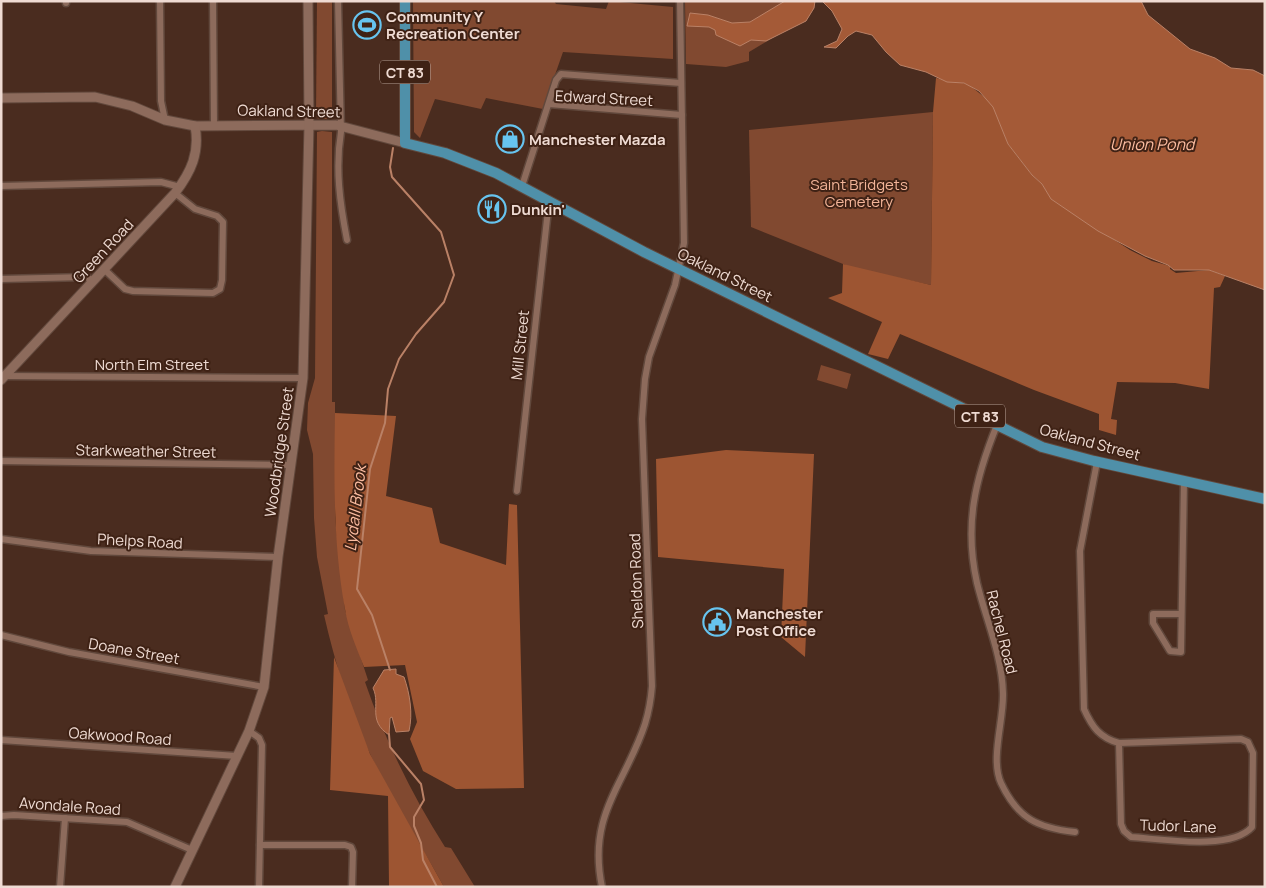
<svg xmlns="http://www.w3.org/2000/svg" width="1266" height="888" viewBox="0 0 1266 888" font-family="Manrope,sans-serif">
<rect width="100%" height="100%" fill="#4a2c1f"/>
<g fill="#814930">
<polygon points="317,1 332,1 332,116 329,119 318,119 316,115"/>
<polygon points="413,1 554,1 556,4 606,9 609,1 673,7 673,59 563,52 543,109 486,98 481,109 435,99 420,138 414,132"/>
<polygon points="685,1 815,1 814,8 806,21 779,34 749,52 749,61 726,67 686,64"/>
<polygon points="933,112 931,285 853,268 751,227 749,130"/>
<path d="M 322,131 L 332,132 L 332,402 L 335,402 L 335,518 L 345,610 L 368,680 L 365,682 C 385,740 412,795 445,847 L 451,848 L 475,887 L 444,887 C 420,843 393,801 371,756 C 350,712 335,663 324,615 L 328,614 L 317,557 L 314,518 L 313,454 L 307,430 L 308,403 L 315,378 L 317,132 Z"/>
<polygon points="821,365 851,374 847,389 817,380"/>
</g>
<g fill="#9d5532">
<polygon points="936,78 968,84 988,100 995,109 1008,144 1032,175 1042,184 1052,199 1130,250 1152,261 1170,266 1170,269 1176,273 1209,270 1225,276 1220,287 1214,288 1209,389 1175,383 1117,382 1111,419 1117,420 1116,435 1099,430 1099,414 1034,390 900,334 888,359 868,354 882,322 828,298 842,293 843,264 931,285 933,112"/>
<path d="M 335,413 L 396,416 L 386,496 L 432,508 L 440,543 L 506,565 L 509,504 L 517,505 L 524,788 L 456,789 L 423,771 L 410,739 L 417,722 L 405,665 L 364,667 C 357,649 348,629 345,609 C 333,544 334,478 335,413 Z"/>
<polygon points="726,450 814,454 805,657 781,637 784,569 658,557 656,459"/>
<polygon points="334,657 370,754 444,887 389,887 388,796 330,790"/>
</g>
<g fill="#a45a37" stroke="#ba8166">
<polygon points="785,1 815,1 814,8 806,21 766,41 751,40 740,46 716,35 715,30 709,27 687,26 690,13 708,15 732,23 750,22"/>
<polygon points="822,1 1141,1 1148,15 1190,49 1215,58 1231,68 1253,70 1265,76 1265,290 1209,270 1174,270 1168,265 1145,256 1098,231 1051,199 1042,184 1032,175 1008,144 993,107 979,91 964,83 947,82 926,72 900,65 886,52 872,35 856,31 848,36 836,48 824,47 837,41 842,29 832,11"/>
<path d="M 396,669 L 396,674 L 404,677 C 410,694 413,714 409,731 L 396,732 L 392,717 L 390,718 L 389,735 C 367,720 381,705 373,688 L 384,670 Z"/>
</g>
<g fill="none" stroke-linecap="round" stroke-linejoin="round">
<g stroke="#ba8166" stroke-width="2">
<polyline points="390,670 372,615 357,589 370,469 385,423 388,389 399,359 416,334 444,302 454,275 441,232 392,177 390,167 393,148"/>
<polyline points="389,734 390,747 421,784 424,800 414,817 414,826 421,843 423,860 437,887"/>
</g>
<g stroke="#61483c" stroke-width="9">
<g id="street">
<polyline points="160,1 161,101 165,120"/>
<polyline points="213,1 214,126"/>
<path d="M 338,1 L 341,132 C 335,168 340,204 347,240"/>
<polyline points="66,3 66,1"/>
<polyline points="549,104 682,115"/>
<polyline points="1,186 161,182 180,187"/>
<polyline points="522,186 556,80 561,74 681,83"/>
<polyline points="105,270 125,289 133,291 213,293 220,289 222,280 223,222 217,216 195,209 175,193"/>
<polyline points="1,279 86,277 94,281"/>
<polyline points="4,376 303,378"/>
<path d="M 997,425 C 975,479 964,525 977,583 C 986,620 1002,655 1003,693 C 1004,720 990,759 1001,783 C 1018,819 1038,828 1075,832"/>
<polyline points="1,461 291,465"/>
<path d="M 1097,462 L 1080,551 L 1084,709 C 1092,727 1100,738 1119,743 L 1121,824 L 1124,831 L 1131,837 C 1162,839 1231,851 1252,827 L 1253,753 L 1248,742 L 1241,739 L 1119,743"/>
<polyline points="517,491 549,201"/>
<polyline points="1,539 91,551 278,557"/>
<polyline points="1181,614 1153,614 1153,623 1170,651 1181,652 1184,481"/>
<polyline points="1,635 69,652 264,687"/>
<polyline points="249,731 259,738 262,745 259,887"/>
<polyline points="1,740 237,756"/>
<polyline points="1,816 14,815 127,822 192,850"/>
<polyline points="260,845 345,845 351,847 353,852 352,887"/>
<polyline points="60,887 65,818"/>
<path d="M 602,887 C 587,814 625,785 645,724 C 649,711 651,699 652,686 L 642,419 L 645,379 L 649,357 L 675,285 L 684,243 L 680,1"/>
</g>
</g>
<g stroke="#61483c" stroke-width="11">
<g id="secondary">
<polyline points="1,98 95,97 132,106 165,120 195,126 336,125 405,143"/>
<path d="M 1,380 L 175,193 C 191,172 200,153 195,126"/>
<polyline points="175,887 249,731 264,687 278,557 303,378 309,125 308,1"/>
</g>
</g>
<g stroke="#61483c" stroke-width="12">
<polyline id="primary" points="405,1 405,143 445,153 496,173 644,252 1042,447 1094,461 1265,499"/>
</g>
<use href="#street" stroke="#8d6b5c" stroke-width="6"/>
<use href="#secondary" stroke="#8d6b5c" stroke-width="9"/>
<use href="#primary" stroke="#4f90a9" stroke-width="10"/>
</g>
<defs>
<g id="stadium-ring" transform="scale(1.4375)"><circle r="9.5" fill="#3f2215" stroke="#67c4ef" stroke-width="1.5"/><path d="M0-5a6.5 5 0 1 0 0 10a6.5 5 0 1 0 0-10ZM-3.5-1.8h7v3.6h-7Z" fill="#67c4ef"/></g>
<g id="shop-ring" transform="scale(1.4375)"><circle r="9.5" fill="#3f2215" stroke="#67c4ef" stroke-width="1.5"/><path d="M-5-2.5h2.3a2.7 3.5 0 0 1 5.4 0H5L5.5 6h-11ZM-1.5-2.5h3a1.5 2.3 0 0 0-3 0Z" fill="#67c4ef"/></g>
<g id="restaurant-ring" transform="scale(1.4375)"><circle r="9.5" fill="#3f2215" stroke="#67c4ef" stroke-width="1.5"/><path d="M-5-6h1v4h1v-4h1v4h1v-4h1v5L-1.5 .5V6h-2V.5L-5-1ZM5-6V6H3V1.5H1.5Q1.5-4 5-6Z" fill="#67c4ef"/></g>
<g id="civic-ring" transform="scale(1.4375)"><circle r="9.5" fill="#3f2215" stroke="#67c4ef" stroke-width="1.5"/><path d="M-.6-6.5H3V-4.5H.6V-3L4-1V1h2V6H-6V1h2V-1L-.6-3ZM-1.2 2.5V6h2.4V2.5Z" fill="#67c4ef"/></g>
</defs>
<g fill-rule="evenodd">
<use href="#stadium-ring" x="367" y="25"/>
<use href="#shop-ring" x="510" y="139"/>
<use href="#restaurant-ring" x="492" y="209"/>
<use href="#civic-ring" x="717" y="622"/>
</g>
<g text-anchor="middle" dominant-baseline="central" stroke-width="4" stroke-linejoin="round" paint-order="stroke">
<g fill="#3f2215" stroke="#baa49a" stroke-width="1">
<rect x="380" y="60.5" width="50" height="23" rx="4"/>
<rect x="955" y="404.5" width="50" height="23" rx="4"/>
</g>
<g font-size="14" font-weight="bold" fill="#efdbd3">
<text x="405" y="72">CT 83</text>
<text x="980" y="416">CT 83</text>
</g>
<g font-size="15" font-weight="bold" fill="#efdbd3" stroke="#3f2215" text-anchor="start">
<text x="386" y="16">Community Y<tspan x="386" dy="17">Recreation Center</tspan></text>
<text x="529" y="139">Manchester Mazda</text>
<text x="511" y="209">Dunkin'</text>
<text x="736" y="613">Manchester<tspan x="736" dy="17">Post Office</tspan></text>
</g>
<g font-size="15" fill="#efdbd3" stroke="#3f2215">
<text transform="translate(604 98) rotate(3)">Edward Street</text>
<text transform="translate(289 111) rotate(1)">Oakland Street</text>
<text transform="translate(103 251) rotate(-47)">Green Road</text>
<text transform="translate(725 275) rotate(26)">Oakland Street</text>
<text transform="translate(520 345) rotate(-84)">Mill Street</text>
<text x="152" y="364">North Elm Street</text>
<text transform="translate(1090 442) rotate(15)">Oakland Street</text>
<text transform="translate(146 451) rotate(1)">Starkweather Street</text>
<text transform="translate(279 452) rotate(-82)">Woodbridge Street</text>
<text transform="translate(140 541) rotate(3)">Phelps Road</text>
<text transform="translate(636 581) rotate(-92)">Sheldon Road</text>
<text transform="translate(1002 632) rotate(76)">Rachel Road</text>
<text transform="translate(134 651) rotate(10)">Doane Street</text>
<text transform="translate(120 736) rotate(4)">Oakwood Road</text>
<text transform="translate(70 806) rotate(4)">Avondale Road</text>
<text transform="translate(1178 826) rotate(2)">Tudor Lane</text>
</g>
<g font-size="15" fill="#f3b498" stroke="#3f2215">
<text x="859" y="184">Saint Bridgets<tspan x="859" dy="17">Cemetery</tspan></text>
</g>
<g font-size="16" font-style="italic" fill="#fcbda1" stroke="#3f2215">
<text x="1152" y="144">Union Pond</text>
<text transform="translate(355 508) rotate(-83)">Lydall Brook</text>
</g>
</g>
<rect width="1266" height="888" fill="none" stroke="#efdbd3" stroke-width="5"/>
</svg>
